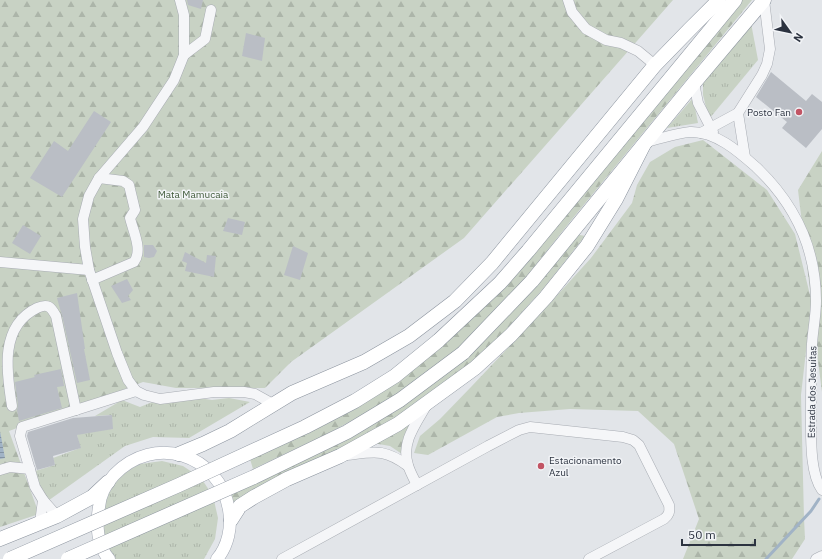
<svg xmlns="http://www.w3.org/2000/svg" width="822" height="559" viewBox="0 0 822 559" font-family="'IBM Plex Sans',sans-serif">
<defs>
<pattern id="grass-tufts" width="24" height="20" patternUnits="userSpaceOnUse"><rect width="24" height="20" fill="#c8d2c4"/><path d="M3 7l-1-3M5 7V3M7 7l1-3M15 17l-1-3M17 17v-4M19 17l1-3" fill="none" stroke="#acb5a9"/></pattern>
<pattern id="forest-firs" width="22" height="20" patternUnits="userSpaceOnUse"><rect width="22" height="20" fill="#c8d2c4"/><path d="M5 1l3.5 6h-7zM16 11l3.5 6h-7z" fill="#acb5a9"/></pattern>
<pattern id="water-rules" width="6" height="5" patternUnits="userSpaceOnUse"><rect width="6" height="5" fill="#a1b3c6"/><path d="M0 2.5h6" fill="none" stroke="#8392a2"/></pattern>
</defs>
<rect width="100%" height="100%" fill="#e2e5e9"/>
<g fill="url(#grass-tufts)">
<polygon points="751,23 758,60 709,119 703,95 703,81"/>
<polygon points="693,98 698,123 667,128"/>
<polygon points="185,396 212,400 229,398 250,402 189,438 153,437 125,446 45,503 35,471 55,465 53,458 80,448 77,435 112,415 95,416 122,400 140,407 160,399"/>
<polygon points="162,461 183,466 201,478 213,496 218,518 215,539 204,559 114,559 101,534 107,491 121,474 140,464"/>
</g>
<g fill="url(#forest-firs)">
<polygon points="0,0 673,0 464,238 291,362 265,388 176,388 143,382 122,390 123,393 102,397 9,431 39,514 0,527"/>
<polygon points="740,0 752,0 573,218 511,296 470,339 429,371 382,404 329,433 253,469 250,459 456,333"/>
<polygon points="703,140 767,190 795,234 811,299 798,190 822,151 822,392 811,307 801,395 804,518 805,539 792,559 683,559 699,519 674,444 638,411 570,409 519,413 497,417 428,455 414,453 420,436 440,419 471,387 541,313 591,258 632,203 637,185 650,162 675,147"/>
<polygon points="575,234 585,236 543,289 503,333 459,374 372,433 232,503 229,491 431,383"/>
<path d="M 414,418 C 405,431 404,438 402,454 L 390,446 L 373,443 Z"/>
</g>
<polygon fill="url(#water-rules)" points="0,431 5,458 0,459"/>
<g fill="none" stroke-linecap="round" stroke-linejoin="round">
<polyline stroke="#a1b3c6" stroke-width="3" points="766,559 811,511 819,499"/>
</g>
<g fill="#babec5">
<polygon points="187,0 203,0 201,9 188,5"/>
<polygon points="246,33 265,38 262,61 242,56"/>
<polygon points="771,72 806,101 812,94 822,102 822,129 806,148 782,128 787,122 756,97"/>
<polygon points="94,111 111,122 62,197 30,178 54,141 68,151"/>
<polygon points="228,218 245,222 242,235 223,231"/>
<polygon points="23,225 41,236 30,254 12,243"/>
<polygon points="144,245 153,245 157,251 154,257 149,258 144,257"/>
<polygon points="293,246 308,253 300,280 284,275"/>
<polygon points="185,252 206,263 207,255 216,256 214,277 185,271 187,263 182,261"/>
<polygon points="127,279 133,290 128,296 131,300 122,303 111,286"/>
<polygon points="77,293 85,349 84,349 90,380 77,383 62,315 60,309 57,298"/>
<polygon points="61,369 64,386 57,387 62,408 19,421 17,410 18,405 15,382 35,377 34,375"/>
<polygon points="112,415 113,429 77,435 81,448 53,456 55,465 37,470 27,436 28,432 73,418"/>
</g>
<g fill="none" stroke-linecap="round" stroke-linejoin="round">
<g stroke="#a8acb3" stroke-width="11">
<g id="minor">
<polyline points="180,0 184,15 184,55 174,80 143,127 99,178 89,196 83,219 85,247 89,270 117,353 128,380 136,391 144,395 160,399 214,392 244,392 255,394 273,404"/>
<polyline points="568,0 572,12 586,29 606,40 621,43 638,51 655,65"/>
<polyline points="184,55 205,39 211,10"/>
<polyline points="694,83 698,103 713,132"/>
<polyline points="738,113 745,157"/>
<polyline points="701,133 738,113 762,75 767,64 770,49 764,0"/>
<path d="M 646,142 C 660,139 676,133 690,132 C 715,131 738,151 756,167 C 795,204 816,247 816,301 C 816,315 813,329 812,344 C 811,371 811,398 811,425 C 811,444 811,475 822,490"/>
<polyline points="0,262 89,270"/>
<path d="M 92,280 L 134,262 C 143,250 133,231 130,218 L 135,210 L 129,185 L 123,181 L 99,178"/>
<path d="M 12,406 C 6,370 0,326 37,308 C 48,303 51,307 56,316 L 76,410"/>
<path d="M 346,455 C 374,452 384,448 408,466"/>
<polyline points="0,470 10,467 30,469"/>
<path d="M 417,485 C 414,479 410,472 408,465 C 401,443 415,425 426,406"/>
<polyline points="57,516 43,500 35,487 20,436 22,427 136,391"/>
<polyline points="40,523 43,500"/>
<path d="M 282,559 L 488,446 L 519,430 L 530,427 L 623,437 L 633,440 L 639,445 L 669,505 C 670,512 669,515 664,519 L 589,559"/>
<polyline points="816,559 822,556"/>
</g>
</g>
<g stroke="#a3a9b4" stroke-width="13">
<path id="major" d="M 109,559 C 97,546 96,524 99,507 C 100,494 105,485 114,475 C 154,433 220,454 229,510 C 232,527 228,546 217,559"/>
</g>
<g stroke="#8b939e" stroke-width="15">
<g id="highway">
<polyline points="438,341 500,283 528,251 735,0"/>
<polyline points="463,353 532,281 694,83 764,0"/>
<polyline points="179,454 203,444 230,431 292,393 364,362 409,336 455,301 492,263 655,65 689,30 719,0"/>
<polyline points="231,520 240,506 254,497 287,479 340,456 398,424 475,368 511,335 546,297 587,246 616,199 643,146"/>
<polyline points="0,539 57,516 92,497 108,482"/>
</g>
</g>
<use href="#minor" stroke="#f5f6f8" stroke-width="10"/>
<use href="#major" stroke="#fff" stroke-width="12"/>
<use href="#highway" stroke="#fff" stroke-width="14"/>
<g stroke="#8b939e" stroke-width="15" stroke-linecap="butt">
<g id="highway-bridge">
<polyline points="10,559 179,485 305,427 355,401 395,376 438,341"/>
<polyline points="68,559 254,477 347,432 400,400 463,353"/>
</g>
</g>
<use href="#highway-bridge" stroke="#fff" stroke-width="14"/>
</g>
<g fill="#c25464" stroke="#f2f4f7" stroke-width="1.5">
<circle cx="799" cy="112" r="4"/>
<circle cx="541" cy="466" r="4"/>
</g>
<g text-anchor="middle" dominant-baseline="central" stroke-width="3" stroke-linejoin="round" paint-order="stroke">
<g font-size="10" fill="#2c3340" stroke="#f2f4f7" text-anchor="end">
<text x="791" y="112">Posto Fan</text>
<text x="549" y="460" text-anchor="start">Estacionamento<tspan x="549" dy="12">Azul</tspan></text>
</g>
<g font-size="10" fill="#405a3a" stroke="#f2f4f7">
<text x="193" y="194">Mata Mamucaia</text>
</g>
<g font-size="10" fill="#2c3340" stroke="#f2f4f7">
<text transform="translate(812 392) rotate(-89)">Estrada dos Jesuítas</text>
</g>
</g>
<g transform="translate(790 32) rotate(123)" stroke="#f2f4f7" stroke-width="3" paint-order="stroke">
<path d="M0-3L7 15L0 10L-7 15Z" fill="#2c3340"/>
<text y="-6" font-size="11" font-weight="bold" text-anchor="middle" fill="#2c3340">N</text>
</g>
<path d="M682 539v6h73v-6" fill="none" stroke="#2c3340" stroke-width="2"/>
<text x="688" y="539" font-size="12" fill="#2c3340" stroke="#f2f4f7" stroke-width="3" paint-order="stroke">50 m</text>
</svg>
